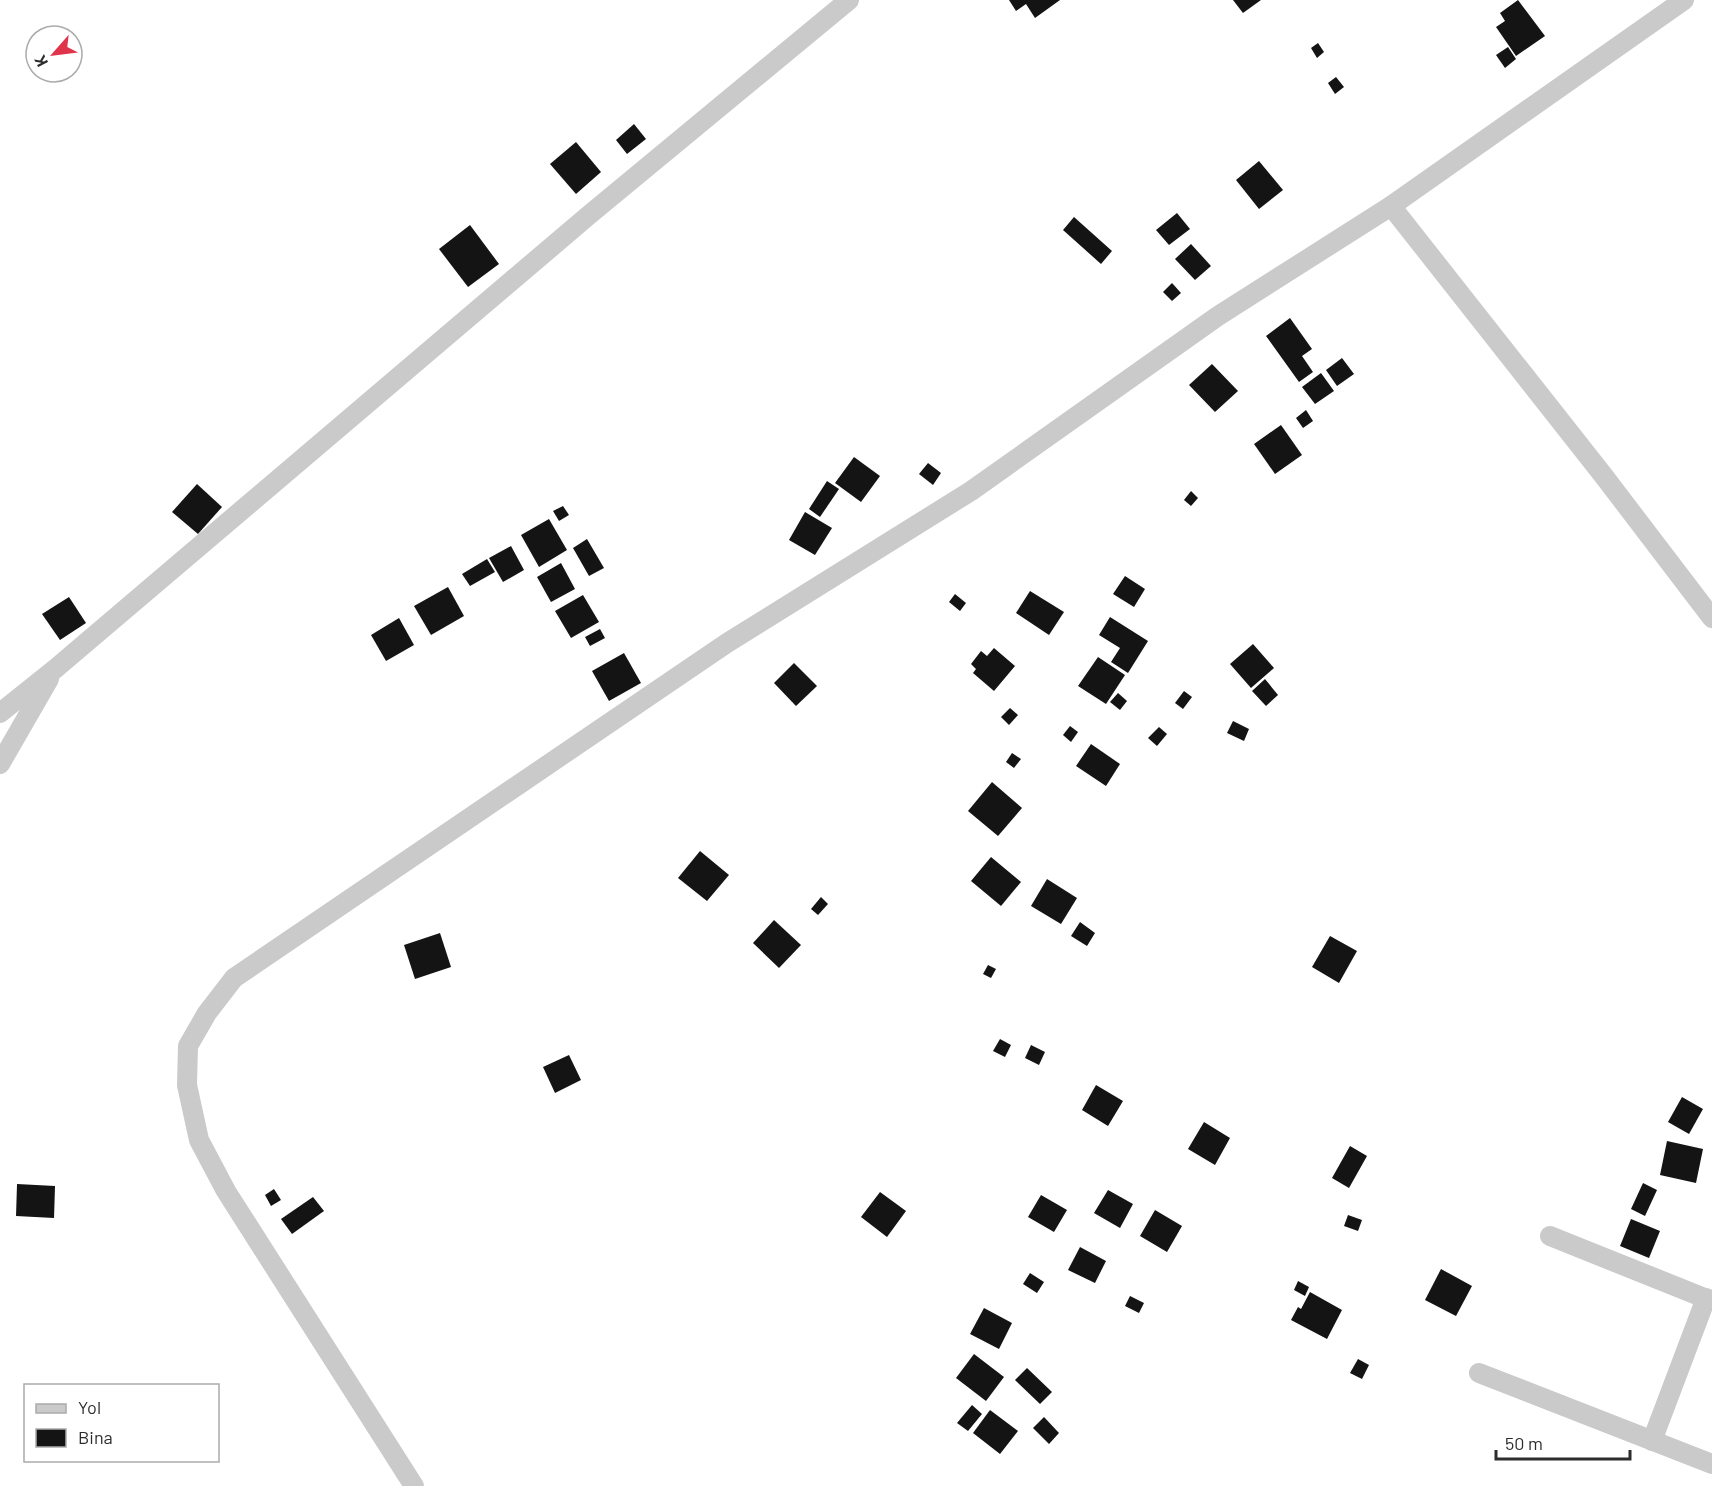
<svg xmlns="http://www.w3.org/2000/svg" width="1712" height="1486" viewBox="0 0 1712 1486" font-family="Barlow,sans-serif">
<rect width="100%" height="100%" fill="#fff"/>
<g fill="#141414">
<polygon points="1009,0 1060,0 1035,18 1026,4 1016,11"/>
<polygon points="1233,0 1261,0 1243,13"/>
<polygon points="1518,0 1545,36 1516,56 1496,27 1505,21 1500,13"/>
<polygon points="1318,43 1324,52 1317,58 1311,48"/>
<polygon points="1508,47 1516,59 1505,68 1496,55"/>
<polygon points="1336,77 1344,87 1335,94 1328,83"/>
<polygon points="634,124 646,139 627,154 616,140"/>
<polygon points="576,142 601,172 576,194 550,164"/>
<polygon points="1259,161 1283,190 1259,209 1236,180"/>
<polygon points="1177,213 1190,229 1169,245 1156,230"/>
<polygon points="1074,217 1112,251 1101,264 1063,230"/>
<polygon points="470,225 499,264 468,287 439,249"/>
<polygon points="1191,244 1211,266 1195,280 1175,259"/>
<polygon points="1172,283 1181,293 1172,301 1163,292"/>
<polygon points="1290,318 1312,349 1302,356 1313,372 1299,382 1266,336"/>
<polygon points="1342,358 1354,374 1337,386 1326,370"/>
<polygon points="1212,364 1238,391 1215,412 1189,385"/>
<polygon points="1321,373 1334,391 1315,404 1302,387"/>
<polygon points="1306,410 1313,421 1303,428 1296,418"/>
<polygon points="1281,425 1302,455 1275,474 1254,444"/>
<polygon points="854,457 880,476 861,502 835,483"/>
<polygon points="928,463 941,473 933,485 919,474"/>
<polygon points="827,481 839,489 820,517 809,509"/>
<polygon points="197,484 222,507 198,534 172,512"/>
<polygon points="1191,491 1198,498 1191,506 1184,500"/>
<polygon points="563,506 569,515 559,521 553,511"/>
<polygon points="805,512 832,528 815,555 789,540"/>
<polygon points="549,519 567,550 539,567 521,535"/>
<polygon points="587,539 604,568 589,576 573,548"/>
<polygon points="511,546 524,570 503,582 489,558"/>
<polygon points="487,559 495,572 470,586 462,574"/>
<polygon points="561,563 575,589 551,602 537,577"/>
<polygon points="1125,576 1145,589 1134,607 1113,594"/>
<polygon points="448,587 464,616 431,635 414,606"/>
<polygon points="1030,591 1064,612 1049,635 1016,613"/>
<polygon points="955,594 966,603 960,611 949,602"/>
<polygon points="583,595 599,622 571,638 555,611"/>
<polygon points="69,597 86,623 60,640 42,614"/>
<polygon points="1110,617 1148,641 1128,673 1111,662 1120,648 1099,635"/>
<polygon points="399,618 414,645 386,661 371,635"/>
<polygon points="600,629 605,638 590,646 585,637"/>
<polygon points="1253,644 1274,668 1251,688 1230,664"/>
<polygon points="994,648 1015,666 994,691 973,673 976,669 971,664 981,651 987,656"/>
<polygon points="624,653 641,683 609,701 592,671"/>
<polygon points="1098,657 1125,675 1106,704 1078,686"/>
<polygon points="794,663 817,686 796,706 774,683"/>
<polygon points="1265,679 1278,695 1266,706 1252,691"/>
<polygon points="1184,691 1192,697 1183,709 1175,703"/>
<polygon points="1118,693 1127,701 1120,710 1110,702"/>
<polygon points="1010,708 1018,715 1009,725 1001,717"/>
<polygon points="1233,721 1249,729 1244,741 1227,733"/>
<polygon points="1070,726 1078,732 1071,742 1063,735"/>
<polygon points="1159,727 1167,734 1157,746 1148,738"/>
<polygon points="1091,744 1120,764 1106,786 1076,766"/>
<polygon points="1012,753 1021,759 1014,768 1006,762"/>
<polygon points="992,782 1022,808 998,836 968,811"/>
<polygon points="700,851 729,875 707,901 678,878"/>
<polygon points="991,857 1021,882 1001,906 971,881"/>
<polygon points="1047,879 1077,898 1061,924 1031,906"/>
<polygon points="821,897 828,904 818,915 811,909"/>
<polygon points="774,920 801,945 779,968 753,943"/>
<polygon points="1080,922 1095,933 1087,946 1071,936"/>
<polygon points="440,933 451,967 415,979 404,945"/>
<polygon points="1330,936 1357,951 1339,983 1312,967"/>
<polygon points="988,965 996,969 991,978 983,974"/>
<polygon points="1000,1039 1011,1045 1005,1057 993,1051"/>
<polygon points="1031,1045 1045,1052 1039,1065 1025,1058"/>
<polygon points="569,1055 581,1080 555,1093 543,1067"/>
<polygon points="1096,1085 1123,1101 1108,1126 1082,1110"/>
<polygon points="1682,1097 1703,1109 1689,1134 1668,1122"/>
<polygon points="1204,1122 1230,1138 1215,1165 1188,1149"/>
<polygon points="1667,1141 1703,1149 1696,1183 1660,1175"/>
<polygon points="1350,1146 1367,1156 1349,1188 1332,1178"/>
<polygon points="1643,1183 1657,1190 1645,1216 1631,1209"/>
<polygon points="17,1184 55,1186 54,1218 16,1216"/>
<polygon points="274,1189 281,1200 271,1206 265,1195"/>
<polygon points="1108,1190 1133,1204 1120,1228 1094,1213"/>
<polygon points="880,1192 906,1211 887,1237 861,1217"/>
<polygon points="1041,1195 1067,1210 1054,1232 1028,1217"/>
<polygon points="313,1197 324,1211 292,1234 281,1219"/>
<polygon points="1155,1210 1182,1226 1167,1252 1140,1236"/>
<polygon points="1348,1215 1362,1220 1358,1231 1344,1226"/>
<polygon points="1631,1219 1660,1231 1649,1258 1620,1246"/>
<polygon points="1080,1247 1106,1261 1095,1283 1068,1270"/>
<polygon points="1441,1269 1472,1286 1456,1316 1425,1300"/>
<polygon points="1030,1273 1044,1282 1037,1293 1023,1284"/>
<polygon points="1298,1281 1309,1287 1305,1296 1294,1290"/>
<polygon points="1310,1292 1342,1310 1327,1339 1291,1320 1298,1307 1301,1309"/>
<polygon points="1130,1296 1144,1303 1139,1313 1125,1306"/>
<polygon points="984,1308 1012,1323 999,1349 970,1334"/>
<polygon points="974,1354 1004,1377 986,1401 956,1378"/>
<polygon points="1358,1359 1369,1365 1362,1379 1350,1373"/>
<polygon points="1027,1368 1052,1392 1040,1404 1015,1380"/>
<polygon points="972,1405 982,1414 968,1431 957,1423"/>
<polygon points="990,1410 1018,1431 1000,1454 973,1433"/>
<polygon points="1044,1417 1059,1433 1049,1444 1033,1428"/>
</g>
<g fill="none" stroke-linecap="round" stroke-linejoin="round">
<g stroke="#cacaca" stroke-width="20">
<polyline points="1391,206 1603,475 1712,618"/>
<polyline points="0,713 55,669 589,215 849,0"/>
<polyline points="0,764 49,679"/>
<polyline points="1550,1236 1712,1301"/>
<polyline points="1479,1373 1712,1464"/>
<polyline points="1652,1441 1706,1298"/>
<polyline points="414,1486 226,1191 199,1140 187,1085 188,1046 207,1013 234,978 727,643 971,491 1218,316 1391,206 1684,0"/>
</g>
</g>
<rect x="24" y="1384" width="195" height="78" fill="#ffffff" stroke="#ababab" stroke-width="1.5"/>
<rect x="36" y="1404" width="30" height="9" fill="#cacaca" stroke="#ababab" stroke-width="1.5"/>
<text x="78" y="1414" font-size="18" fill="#2d2d2d">Yol</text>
<rect x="36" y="1429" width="30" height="18" fill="#141414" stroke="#ababab" stroke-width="1.5"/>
<text x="78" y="1444" font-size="18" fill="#2d2d2d">Bina</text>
<g transform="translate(54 54) rotate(242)"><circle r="28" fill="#ffffff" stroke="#ababab" stroke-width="1.5"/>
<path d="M0-4.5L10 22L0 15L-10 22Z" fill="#e0344c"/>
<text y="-9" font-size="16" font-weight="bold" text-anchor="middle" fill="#2d2d2d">K</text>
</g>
<path d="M1496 1450v9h134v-9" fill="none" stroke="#2d2d2d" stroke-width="3"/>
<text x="1505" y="1450" font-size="18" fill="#2d2d2d" stroke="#ffffff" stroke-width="4.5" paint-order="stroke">50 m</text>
</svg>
